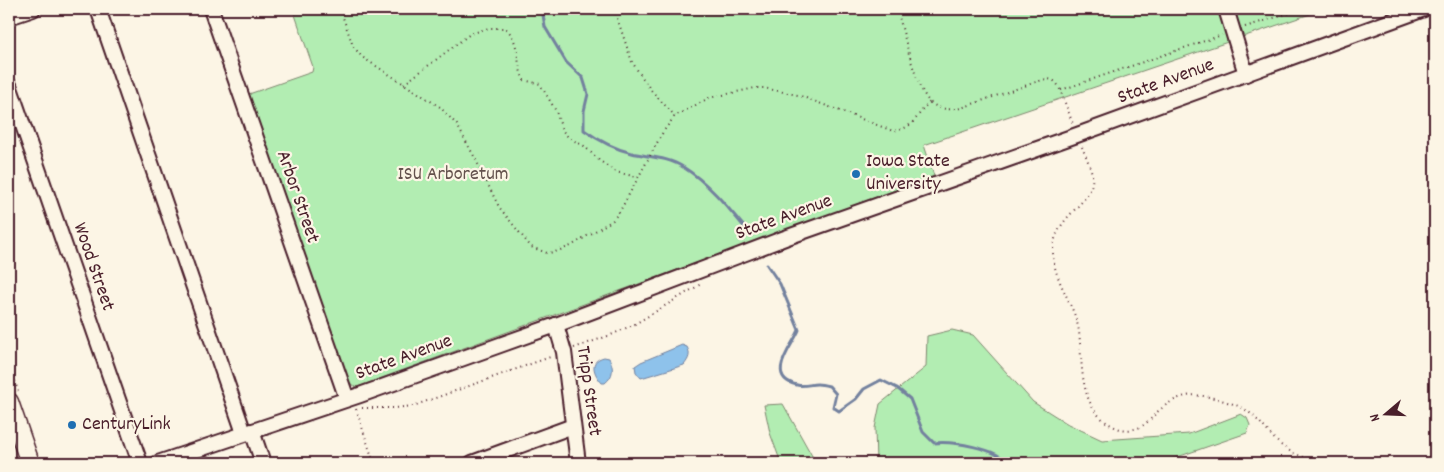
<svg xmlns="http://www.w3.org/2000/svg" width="1444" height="472" viewBox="0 0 1444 472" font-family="Dekko,sans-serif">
<rect width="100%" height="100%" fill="#fcf5e5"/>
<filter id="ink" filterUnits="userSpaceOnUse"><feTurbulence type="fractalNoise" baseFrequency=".02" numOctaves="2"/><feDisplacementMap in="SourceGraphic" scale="10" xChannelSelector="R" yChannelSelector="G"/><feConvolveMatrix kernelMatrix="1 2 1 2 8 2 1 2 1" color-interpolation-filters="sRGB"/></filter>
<g filter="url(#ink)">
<g fill="#b2edb2" stroke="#7e866e">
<polygon points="293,9 1325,9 924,145 934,176 357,387 352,385 347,378 249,94 312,72 313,67"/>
<polygon points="952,330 973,335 1033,402 1068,424 1102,440 1189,434 1241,414 1247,418 1250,425 1247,433 1160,463 876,463 875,428 880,404 926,367 927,336"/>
<polygon points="783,404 816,463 781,463 770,433 764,405"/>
</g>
<g fill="#8ec2eb" stroke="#73819e">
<path d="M 682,345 L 687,347 C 691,354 689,359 684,365 L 641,378 L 636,372 L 635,366 L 641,362 Z"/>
<path d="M 604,357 L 609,358 C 614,367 614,376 605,383 L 602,383 C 594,374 588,361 604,357 Z"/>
</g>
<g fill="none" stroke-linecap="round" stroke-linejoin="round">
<g stroke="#73819e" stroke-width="3">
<path d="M 542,9 L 545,27 L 566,62 L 583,78 L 588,94 L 584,111 L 584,130 C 598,140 614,149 632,153 C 648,157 668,157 683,167 C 709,183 731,211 750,234"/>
<path d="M 767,265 L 780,284 L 799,330 C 792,347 764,377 797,385 C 804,387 810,384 817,384 C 821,384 825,385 829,386 L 836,394 L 833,407 L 839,411 L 856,399 L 864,389 L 881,380 L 897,388 L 910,399 L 923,432 L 934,443 C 952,441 997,448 1007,463"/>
</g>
<g stroke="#4a1f2b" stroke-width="18">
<g id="minor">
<polyline points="98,9 244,433"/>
<polyline points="211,9 347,399"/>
<polyline points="1226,9 1246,74"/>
<polyline points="9,17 33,9"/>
<polyline points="9,85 140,463"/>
<polyline points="556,325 564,352 578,463"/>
<polyline points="252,431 263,463"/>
<polyline points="158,463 360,395 556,325 785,238 1077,135 1424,9"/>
<polyline points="472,463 573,426"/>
</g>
</g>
<g stroke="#4a1f2b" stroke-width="21">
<polyline id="major" points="9,402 30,463"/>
</g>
<g stroke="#4a1f2b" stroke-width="2" stroke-dasharray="1 4" stroke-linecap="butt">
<path d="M 340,9 L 353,46 L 362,57 L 440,107 L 457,125 L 475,158 L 499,207 L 531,247 L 547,253 L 555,252 L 571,246 L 613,220 L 620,211 L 663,132 L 675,116 L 709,98 L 755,88 L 764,88 L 798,95 L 893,131 C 916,128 915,115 930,102"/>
<polyline points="614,9 632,62 650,89 675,116"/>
<path d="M 897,9 C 903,30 916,91 931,103 C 940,110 951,110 961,108 L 1039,81 C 1048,78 1054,78 1059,87 L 1073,124"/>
<polyline points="1245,27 1302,9"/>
<path d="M 404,84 L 470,34 L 489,28 L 505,28 C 521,41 515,63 524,80 L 540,84 L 556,111 L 562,130 L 569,138 L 584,146 L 600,161 L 616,172 L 637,177"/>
<polyline points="1061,90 1222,35"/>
<path d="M 1082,147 C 1086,158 1094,171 1092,183 C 1089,205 1055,217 1053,250 C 1052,280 1075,303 1079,332 C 1083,365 1078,409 1113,426 C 1122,431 1133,431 1142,426 C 1147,423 1152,418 1156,413 C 1178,394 1190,392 1218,399 C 1230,403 1243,406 1252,415 C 1263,424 1270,436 1281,445 C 1294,456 1310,459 1326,463"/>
<polyline points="574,348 611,335 635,324 701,284"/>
<polyline points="9,362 18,391"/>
<polyline points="362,408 395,408 413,406 553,356"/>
<polyline points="356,409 374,463"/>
</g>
<use href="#minor" stroke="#fcf5e5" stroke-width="14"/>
<use href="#major" stroke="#fcf5e5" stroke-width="18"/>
</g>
</g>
<g fill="#1f6fb2" stroke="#fcf5e5" stroke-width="2">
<circle cx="856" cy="174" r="5"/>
<circle cx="72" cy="425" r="5"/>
</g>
<g text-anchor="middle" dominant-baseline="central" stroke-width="4.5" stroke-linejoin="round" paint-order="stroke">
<g font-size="20" fill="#4a1f2b" stroke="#fcf5e5">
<text transform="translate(1166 82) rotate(-20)">State Avenue</text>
<text transform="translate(297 197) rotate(71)">Arbor Street</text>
<text transform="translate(784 218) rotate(-20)">State Avenue</text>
<text transform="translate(93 267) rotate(71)">Wood Street</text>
<text transform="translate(404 358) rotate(-20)">State Avenue</text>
<text transform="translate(588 391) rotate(82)">Tripp Street</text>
</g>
<g font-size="20" fill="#4a1f2b" stroke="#fcf5e5" text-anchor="start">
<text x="866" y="162">Iowa State<tspan x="866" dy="23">University</tspan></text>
<text x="82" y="425">CenturyLink</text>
</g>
<g font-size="20" fill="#64524d" stroke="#fcf5e5">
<text x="453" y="175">ISU Arboretum</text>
</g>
</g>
<rect width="1444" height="472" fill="none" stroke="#fcf5e5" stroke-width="30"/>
<rect x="15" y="15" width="1414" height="442" fill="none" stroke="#4a1f2b" stroke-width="2" filter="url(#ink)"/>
<g transform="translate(1386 414) rotate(251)" stroke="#fcf5e5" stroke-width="4" paint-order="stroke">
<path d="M0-4L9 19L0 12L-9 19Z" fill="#4a1f2b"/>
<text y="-8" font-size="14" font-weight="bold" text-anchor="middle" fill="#4a1f2b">N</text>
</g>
</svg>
